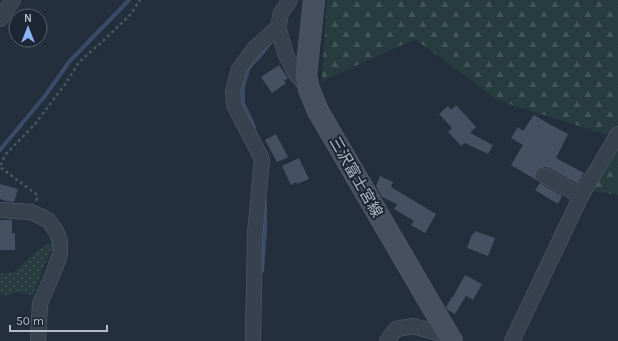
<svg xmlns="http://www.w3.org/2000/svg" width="618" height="341" viewBox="0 0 618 341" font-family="Karla,'Noto Sans JP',sans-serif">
<defs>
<pattern id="grass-dots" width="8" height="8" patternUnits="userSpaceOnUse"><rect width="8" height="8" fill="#263c3f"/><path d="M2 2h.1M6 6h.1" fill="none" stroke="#435659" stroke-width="1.8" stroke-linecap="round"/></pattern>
<pattern id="forest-firs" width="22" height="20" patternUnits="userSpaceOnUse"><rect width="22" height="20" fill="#263c3f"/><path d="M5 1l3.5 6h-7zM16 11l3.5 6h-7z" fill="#435659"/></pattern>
</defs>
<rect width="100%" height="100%" fill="#242f3e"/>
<polygon fill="url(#grass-dots)" points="54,241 33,295 17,292 7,296 0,294 0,274 14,272 39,249"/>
<g fill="url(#forest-firs)">
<polygon points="327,0 618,0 618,138 499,101 415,39 322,81"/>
<polygon points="618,145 618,195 602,192 588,192"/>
</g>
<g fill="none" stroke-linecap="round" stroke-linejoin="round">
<g stroke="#394c67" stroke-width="4">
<polyline points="254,127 243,103 243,86 249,67 260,56 268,45"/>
<polyline points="0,150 45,96 69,62 129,0"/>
<polyline points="262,271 265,231 265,202"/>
</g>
</g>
<g fill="#455162">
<polygon points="279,65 288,78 284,81 286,83 272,93 261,77"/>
<polygon points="456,105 476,127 470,133 493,145 488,154 465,143 461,146 448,132 452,128 439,114 448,106 451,110"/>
<polygon points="534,115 549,124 568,134 556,158 584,173 578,184 549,168 545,167 540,169 537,172 536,177 538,181 511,165 523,145 511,138 518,127 523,131"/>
<polygon points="276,134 288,157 277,162 265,140"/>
<polygon points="299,158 309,179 297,184 296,182 291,185 282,166"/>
<polygon points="380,176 393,182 391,187 436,214 425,233 411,225 414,221 394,209 397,204 382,197 376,186"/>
<polygon points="540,183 562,196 558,204 535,190"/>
<polygon points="0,184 18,189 14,202 6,201 0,199"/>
<polygon points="0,220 12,220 12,233 15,233 15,250 0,250"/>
<polygon points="475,231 495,238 488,256 467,248 472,234 474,234"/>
<polygon points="465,275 482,284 473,300 466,296 455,314 448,310 446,307 452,297 453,297"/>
</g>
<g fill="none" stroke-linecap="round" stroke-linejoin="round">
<g stroke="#565f6c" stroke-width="16">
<g id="street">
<polyline points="290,0 281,13 278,27 286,55 296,74 309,88"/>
<polyline points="0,19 13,0"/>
<polyline points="545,176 581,196"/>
<polyline points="0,210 31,212 48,220 56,231 60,241 60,254 54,271 40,304 38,341"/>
<polyline points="253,341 255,234 262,159 234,105 233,92 239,69 254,49 278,27"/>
<polyline points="387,341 396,329 413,326 449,336"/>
<polyline points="512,341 581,196 618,134"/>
</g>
</g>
<g stroke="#565f6c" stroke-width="22">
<polyline id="secondary" points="314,0 306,75 309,89 318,111 452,341"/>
</g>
<polyline stroke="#44595c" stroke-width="2.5" stroke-dasharray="3 3" stroke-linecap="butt" points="37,201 36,194 0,167 5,155 35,124 66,83 79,62 103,41 131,14 140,0"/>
<use href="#street" stroke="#38414e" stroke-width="15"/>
<use href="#secondary" stroke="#465061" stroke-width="21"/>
</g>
<g text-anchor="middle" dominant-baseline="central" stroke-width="4" stroke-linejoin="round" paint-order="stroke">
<g font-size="15" fill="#b4bcc9" stroke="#1d2633">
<text transform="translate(356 177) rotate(60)">三沢富士宮線</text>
</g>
</g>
<g transform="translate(28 28)"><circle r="19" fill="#1d2633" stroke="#59626f"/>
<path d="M0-3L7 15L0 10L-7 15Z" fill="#8ab4f8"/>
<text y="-6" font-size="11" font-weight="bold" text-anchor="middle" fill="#b4bcc9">N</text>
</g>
<path d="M10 325v6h97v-6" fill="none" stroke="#b4bcc9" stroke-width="2"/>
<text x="16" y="325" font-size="12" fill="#b4bcc9" stroke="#1d2633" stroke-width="3" paint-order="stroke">50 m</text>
</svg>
